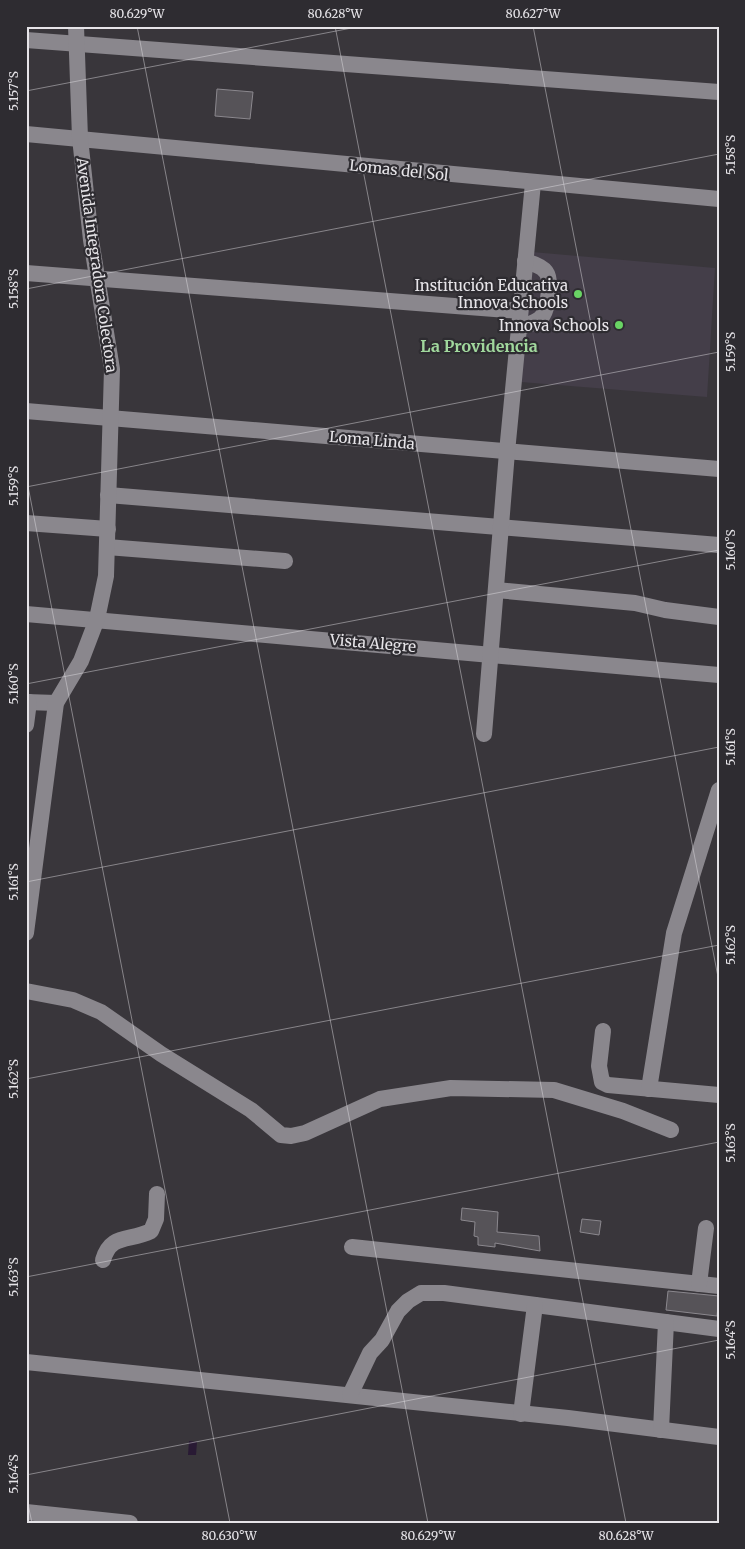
<svg xmlns="http://www.w3.org/2000/svg" width="745" height="1549" viewBox="0 0 745 1549" font-family="Merriweather,serif">
<rect width="100%" height="100%" fill="#39363b"/>
<polygon fill="#443e49" points="532,252 715,268 707,397 521,382"/>
<polygon fill="#291a34" points="189,1441 197,1442 196,1455 188,1455"/>
<g fill="#565358" stroke="#8b888e">
<polygon points="217,89 253,92 250,119 215,116"/>
<polygon points="462,1208 498,1212 497,1232 539,1236 540,1251 495,1243 495,1247 478,1245 478,1237 474,1236 475,1222 461,1220"/>
<polygon points="582,1219 601,1221 599,1235 580,1232"/>
<polygon points="668,1291 719,1296 717,1316 666,1310"/>
</g>
<g fill="none" stroke-linecap="round" stroke-linejoin="round">
<g stroke="#8a878d" stroke-width="16">
<polyline points="26,40 719,92"/>
<polyline points="26,134 719,199"/>
<polyline points="26,273 520,311"/>
<path d="M 518,328 C 526,325 538,323 543,315 C 548,307 552,280 546,272 C 542,266 532,263 525,261"/>
<polyline points="26,411 719,469"/>
<polyline points="108,495 719,545"/>
<polyline points="26,523 108,529"/>
<polyline points="107,547 285,561"/>
<polyline points="496,590 635,603 665,610 719,617"/>
<polyline points="26,614 719,675"/>
<polyline points="26,702 56,703"/>
<polyline points="26,725 29,702"/>
<polyline points="484,734 507,452 533,183"/>
<polyline points="26,933 56,703 81,661 97,619 106,576 112,369 91,240 80,138 76,26"/>
<polyline points="26,991 73,1000 101,1012 161,1054 251,1110 281,1135 291,1136 305,1133 380,1099 451,1088 554,1090 623,1111 671,1130"/>
<polyline points="603,1031 599,1066 602,1082 608,1085 719,1095"/>
<polyline points="649,1089 674,933 719,790"/>
<polyline points="352,1247 719,1286"/>
<path d="M 103,1260 C 111,1233 129,1242 151,1231 L 156,1219 L 157,1194"/>
<polyline points="699,1284 706,1228"/>
<polyline points="26,1362 568,1418 719,1437"/>
<polyline points="350,1395 370,1353 382,1340 398,1311 408,1301 421,1293 444,1293 719,1329"/>
<polyline points="521,1414 535,1305"/>
<polyline points="661,1430 666,1322"/>
<polyline points="26,1512 130,1523"/>
</g>
</g>
<path fill="none" stroke="#e6e4e8" stroke-width="1" stroke-opacity="0.45" d="M 137,26 L 428,1523M 335,26 L 626,1523M 533,26 L 719,982M 26,91 L 362,26M 26,289 L 719,154M 26,476 L 230,1523M 26,487 L 719,352M 26,684 L 719,550M 26,882 L 719,747M 26,1079 L 719,945M 26,1277 L 719,1142M 26,1475 L 719,1340M 26,1495 L 32,1523"/>
<g fill="#69d464" stroke="#2e2c31" stroke-width="2">
<circle cx="578" cy="294" r="5"/>
<circle cx="619" cy="325" r="5"/>
</g>
<g text-anchor="middle" dominant-baseline="central" stroke-width="4.5" stroke-linejoin="round" paint-order="stroke">
<g font-size="15" fill="#e6e4e8" stroke="#2e2c31">
<text transform="translate(399 170) rotate(6)">Lomas del Sol</text>
<text transform="translate(97 265) rotate(82)">Avenida Integradora Colectora</text>
<text transform="translate(372 440) rotate(5)">Loma Linda</text>
<text transform="translate(373 643) rotate(5)">Vista Alegre</text>
</g>
<g font-size="15" fill="#e6e4e8" stroke="#2e2c31" text-anchor="end">
<text x="568" y="285">Institución Educativa<tspan x="568" dy="17">Innova Schools</tspan></text>
<text x="609" y="325">Innova Schools</text>
</g>
<g font-size="16" font-weight="bold" fill="#a1d89d" stroke="#2e2c31">
<text x="479" y="346">La Providencia</text>
</g>
</g>
<rect width="745" height="1549" fill="none" stroke="#2e2c31" stroke-width="55"/>
<rect x="28" y="28" width="690" height="1494" fill="none" stroke="#e6e4e8" stroke-width="2"/>
<g font-size="12" text-anchor="middle" fill="#e6e4e8">
<text x="137" y="18">80.629°W</text>
<text x="335" y="18">80.628°W</text>
<text x="533" y="18">80.627°W</text>
<text transform="translate(14 91) rotate(-90)" y="4">5.157°S</text>
<text transform="translate(731 155) rotate(-90)" y="4">5.158°S</text>
<text transform="translate(14 289) rotate(-90)" y="4">5.158°S</text>
<text transform="translate(731 352) rotate(-90)" y="4">5.159°S</text>
<text transform="translate(14 486) rotate(-90)" y="4">5.159°S</text>
<text transform="translate(731 550) rotate(-90)" y="4">5.160°S</text>
<text transform="translate(14 684) rotate(-90)" y="4">5.160°S</text>
<text transform="translate(731 747) rotate(-90)" y="4">5.161°S</text>
<text transform="translate(14 882) rotate(-90)" y="4">5.161°S</text>
<text transform="translate(731 945) rotate(-90)" y="4">5.162°S</text>
<text transform="translate(14 1079) rotate(-90)" y="4">5.162°S</text>
<text transform="translate(731 1143) rotate(-90)" y="4">5.163°S</text>
<text transform="translate(14 1277) rotate(-90)" y="4">5.163°S</text>
<text transform="translate(731 1340) rotate(-90)" y="4">5.164°S</text>
<text transform="translate(14 1474) rotate(-90)" y="4">5.164°S</text>
<text x="229" y="1540">80.630°W</text>
<text x="428" y="1540">80.629°W</text>
<text x="626" y="1540">80.628°W</text>
</g>
</svg>
